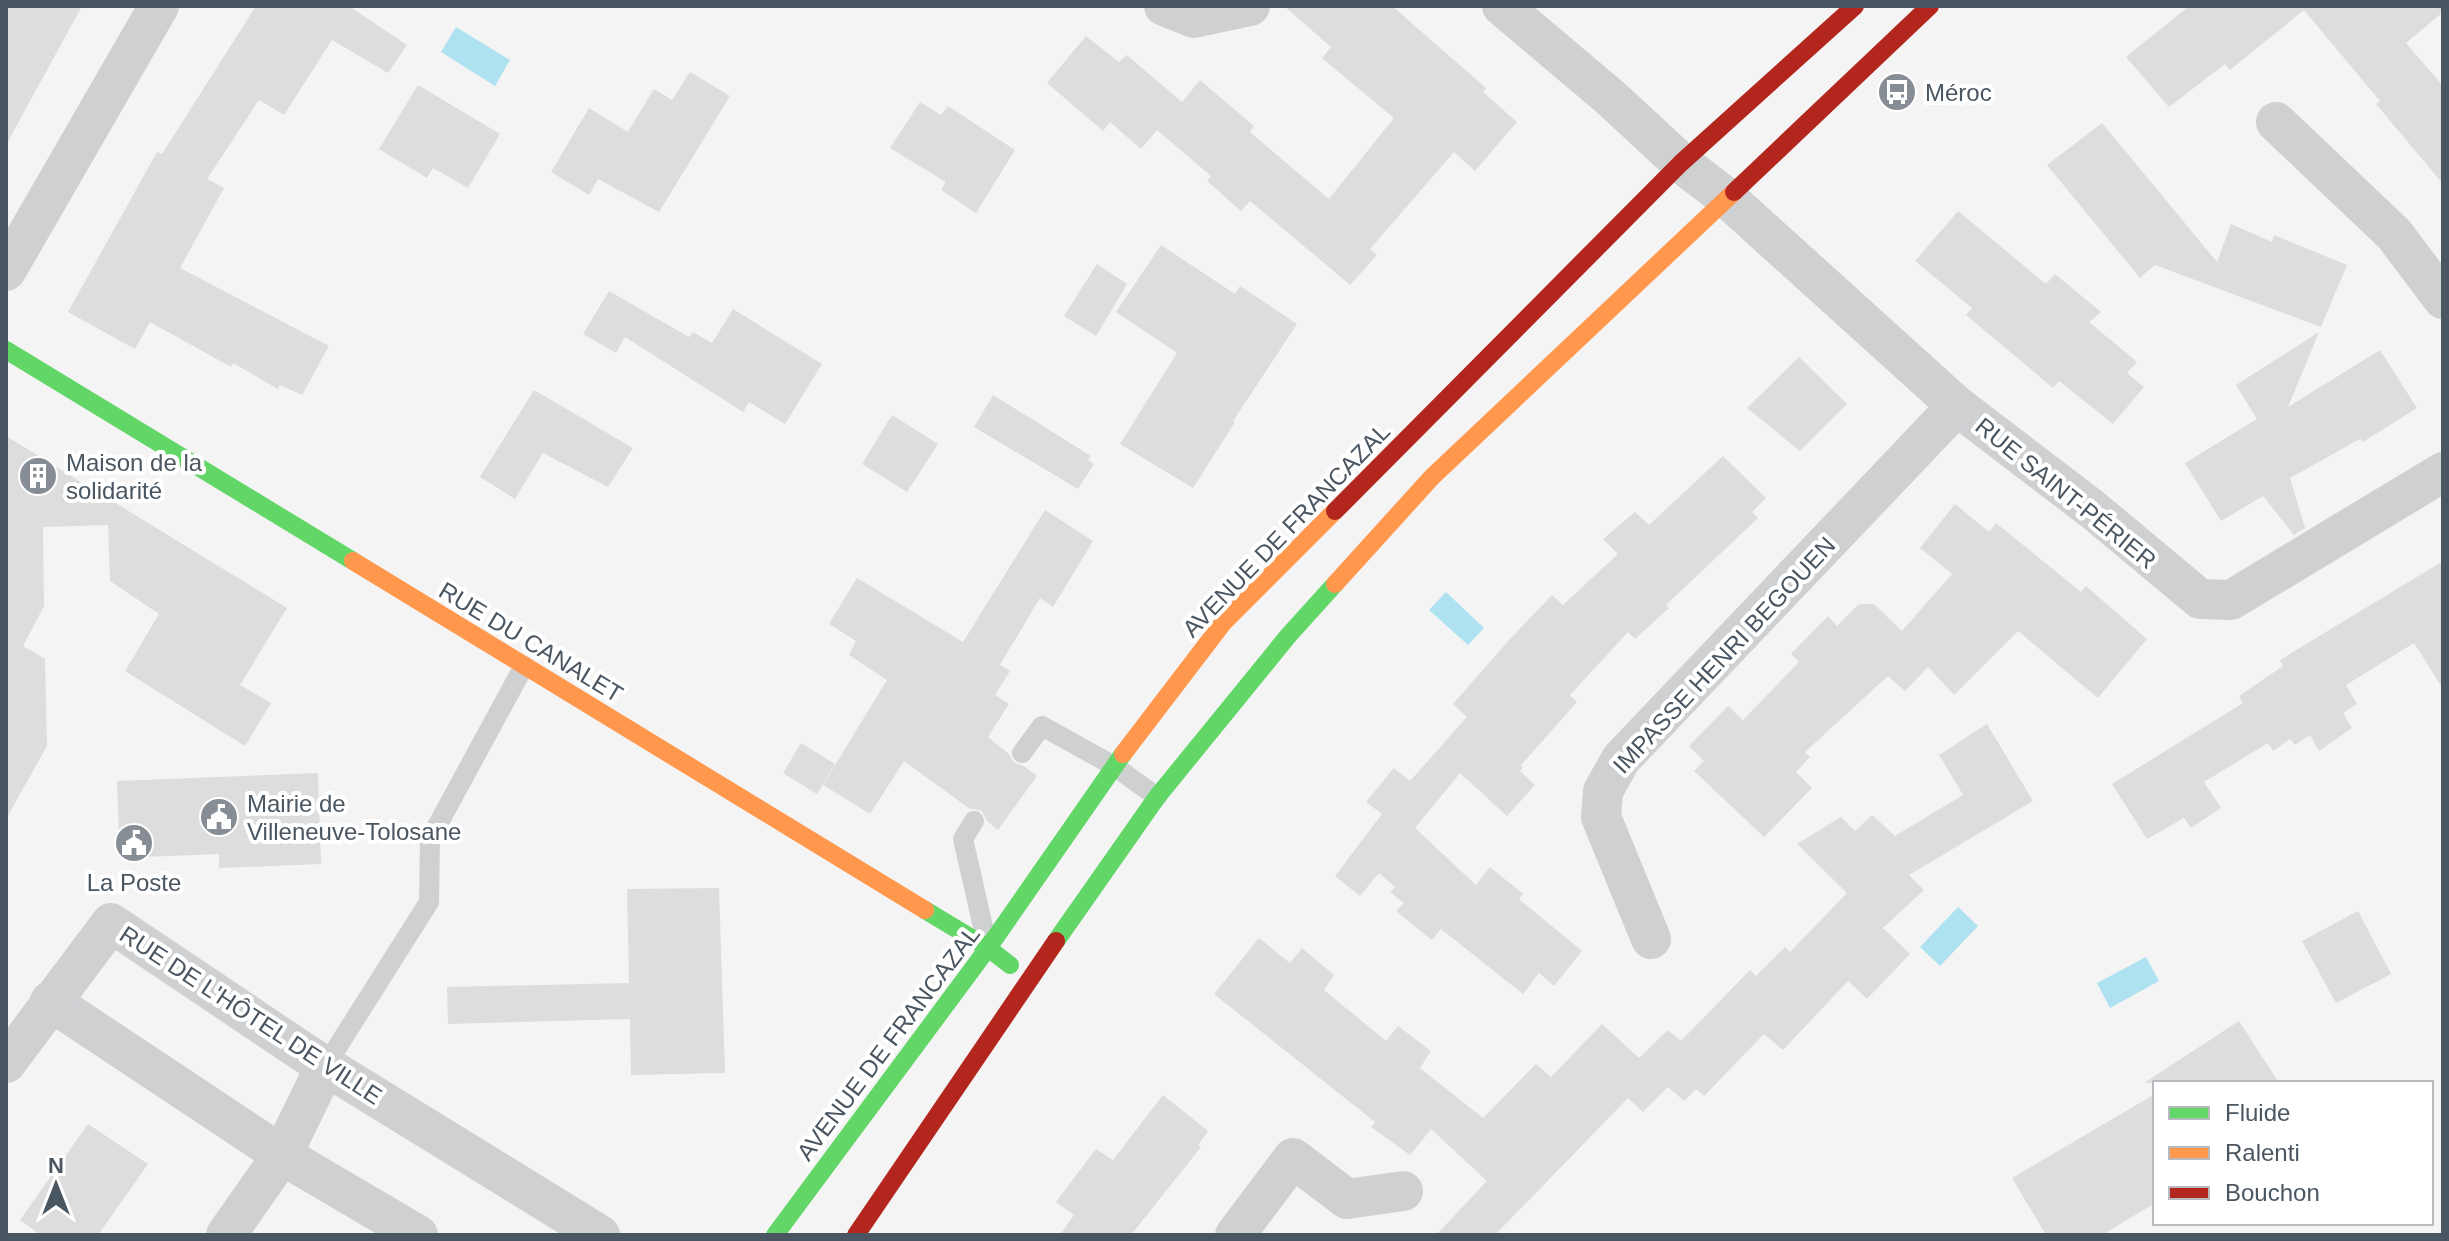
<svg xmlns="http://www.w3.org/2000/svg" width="2449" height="1241" viewBox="0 0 2449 1241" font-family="Helvetica,sans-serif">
<rect width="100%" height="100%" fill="#f4f4f4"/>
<g fill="#aee2f0">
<polygon points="456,27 510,60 495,86 441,52"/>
<polygon points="1446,592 1484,628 1468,645 1429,610"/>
<polygon points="1958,907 1978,926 1940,966 1920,947"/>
<polygon points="2146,957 2159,981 2110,1008 2097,983"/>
</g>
<g fill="#ddddde">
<polygon points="6,6 82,6 6,145"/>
<polygon points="256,6 354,6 353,9 407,45 388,73 332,40 284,115 259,100 207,179 224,188 180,268 329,346 302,395 280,385 278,389 233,363 231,367 150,322 135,349 68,312 157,152 162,154"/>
<polygon points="1284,6 1392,6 1486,88 1483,92 1517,122 1475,171 1454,152 1370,249 1377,255 1350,285 1250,201 1241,211 1207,181 1211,176 1157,130 1141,149 1110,122 1103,131 1047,83 1086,36 1119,62 1127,55 1182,102 1200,80 1254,126 1250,132 1329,199 1394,118 1322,58 1331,47"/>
<polygon points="2189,6 2443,6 2443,12 2406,43 2443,86 2443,184 2376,104 2380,101 2304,10 2230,70 2225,64 2169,107 2126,57"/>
<polygon points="690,72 730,96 659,212 598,179 589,195 551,172 589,108 628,132 654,89 672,100"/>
<polygon points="418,85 500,134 468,188 433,168 427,178 379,149"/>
<polygon points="920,102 941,115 948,106 1015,150 976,213 941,190 946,182 890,148"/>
<polygon points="2102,123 2217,262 2231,224 2272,242 2274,235 2347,265 2321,327 2155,265 2140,278 2047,165"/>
<polygon points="1958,211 2046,284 2055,274 2101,312 2089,322 2137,362 2127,373 2144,387 2113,424 2059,381 2053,388 1966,315 1972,308 1915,261"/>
<polygon points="1161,245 1235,294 1240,286 1297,324 1233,421 1235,422 1193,488 1120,444 1177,353 1116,312"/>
<polygon points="1097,264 1127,284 1096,336 1064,316"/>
<polygon points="609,291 689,337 693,332 712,343 733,309 822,364 785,424 749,402 743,412 625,337 616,353 583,334"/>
<polygon points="2319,332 2288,407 2380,350 2417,408 2363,442 2360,439 2290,478 2305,528 2294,535 2263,496 2221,521 2185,463 2257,419 2236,385"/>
<polygon points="1799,357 1847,404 1800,451 1747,408"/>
<polygon points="534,390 633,448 608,487 543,453 515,499 480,477"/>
<polygon points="993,395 1091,456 1088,460 1094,464 1078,489 974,427"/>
<polygon points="892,415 938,444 907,492 862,464"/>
<polygon points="6,436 287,608 240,685 271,703 245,746 125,671 159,614 110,581 108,525 43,527 44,606 23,646 45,659 47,746 6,819"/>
<polygon points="1723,456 1766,498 1752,512 1758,518 1666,605 1669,608 1635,639 1628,632 1570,695 1577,702 1521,765 1523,768 1520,771 1535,785 1507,816 1460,773 1415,828 1476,885 1490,867 1523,894 1519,899 1582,951 1554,986 1539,973 1523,994 1441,929 1432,940 1417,928 1396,911 1404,903 1390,892 1395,887 1379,873 1360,896 1335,876 1382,814 1366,802 1394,768 1410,781 1467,717 1453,704 1509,640 1552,595 1563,605 1618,554 1603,539 1635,512 1649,525"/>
<polygon points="1955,504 1989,532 1996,523 2081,592 2086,586 2147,639 2098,698 2018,631 1954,695 1928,667 1905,691 1888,676 1805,752 1810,757 1796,772 1812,788 1764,837 1694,771 1704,761 1689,746 1728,706 1743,720 1799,662 1791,654 1828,616 1837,626 1859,604 1874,604 1902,631 1952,574 1920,548"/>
<polygon points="1045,510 1093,541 1053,607 1040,598 1000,665 1010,671 995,695 1009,704 988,737 1009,754 1014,763 1024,766 1037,776 998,830 987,821 981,810 970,809 904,761 870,814 823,785 887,680 849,655 856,641 829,624 857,578 963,642"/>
<polygon points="2443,561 2443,689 2414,643 2346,685 2357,704 2343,713 2352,728 2319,751 2310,735 2295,745 2290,739 2273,751 2268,743 2204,782 2221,808 2191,828 2184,818 2147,839 2112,784 2243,703 2239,696 2283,666 2280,660"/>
<polygon points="1987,724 2033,801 1909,875 1924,890 1883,928 1910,954 1867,999 1848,981 1783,1050 1764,1034 1704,1096 1696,1089 1684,1101 1668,1087 1643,1112 1628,1098 1495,1235 1436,1235 1487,1181 1431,1129 1410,1155 1371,1127 1375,1122 1214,994 1259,938 1290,963 1302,948 1334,975 1324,990 1386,1041 1398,1026 1431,1051 1420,1068 1483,1118 1536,1064 1551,1077 1602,1024 1639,1058 1668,1030 1681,1041 1750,970 1756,976 1785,947 1790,952 1847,893 1797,844 1841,817 1855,831 1872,815 1895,836 1963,795 1939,755"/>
<polygon points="801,743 835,764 817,794 783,773"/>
<polygon points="318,773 321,864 219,868 219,854 120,858 117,781"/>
<polygon points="719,888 725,1073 631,1075 630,1019 448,1024 447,987 629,983 627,889"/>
<polygon points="2358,911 2391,974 2336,1003 2302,941"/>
<polygon points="2239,1021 2279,1083 2144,1083"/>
<polygon points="2155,1094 2155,1203 2102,1235 2046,1235 2012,1178"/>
<polygon points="1163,1095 1208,1131 1198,1145 1201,1147 1131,1235 1060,1235 1074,1215 1056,1202 1096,1149 1113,1160"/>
<polygon points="88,1124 148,1164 98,1235 41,1235 20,1220"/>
</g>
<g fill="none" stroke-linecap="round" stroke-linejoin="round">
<g stroke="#ced0d2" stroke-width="20">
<polyline points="1022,753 1042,726 1114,766 1157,797"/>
<polyline points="974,821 963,839 987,944"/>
<polyline points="326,1065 429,902 430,839 524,666"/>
</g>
<g stroke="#ced0d2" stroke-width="40">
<polyline points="1164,6 1194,18 1250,6"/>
<polyline points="1502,6 1612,99 1681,163 1727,198 1957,406 2092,509 2200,599 2231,600 2443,472"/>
<polyline points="2276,122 2394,234 2443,299"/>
<polyline points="6,271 159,6"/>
<polyline points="1651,939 1601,817 1603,791 1621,759 1957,406"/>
<polyline points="50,1001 282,1155 418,1235"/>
<polyline points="6,1063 111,923 306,1054 600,1235"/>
<polyline points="226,1235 282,1155 326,1065"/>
<polyline points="1235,1235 1293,1158 1347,1199 1403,1191"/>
</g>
<g stroke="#63d668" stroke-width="18">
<polyline points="6,350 353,561"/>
<polyline points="925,910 988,948 1010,965"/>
<polyline points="1056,941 1157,797 1288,636 1335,584"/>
<polyline points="775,1235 988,948 1123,754"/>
</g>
<g stroke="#ff974d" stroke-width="18">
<polyline points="353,561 925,910"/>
<polyline points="1335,584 1432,477 1734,192"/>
<polyline points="1123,754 1223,623 1335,511"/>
</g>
<g stroke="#b3261e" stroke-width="18">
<polyline points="1734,192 1930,6"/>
<polyline points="1335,511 1681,163 1855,6"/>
<polyline points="856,1235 1056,941"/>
</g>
</g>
<defs>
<g id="bus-disc" transform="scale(2)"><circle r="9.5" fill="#868d94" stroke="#fff"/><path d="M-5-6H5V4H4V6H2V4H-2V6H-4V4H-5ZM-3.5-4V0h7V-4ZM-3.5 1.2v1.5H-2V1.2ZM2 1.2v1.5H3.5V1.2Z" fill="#fff"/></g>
<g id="building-disc" transform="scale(2)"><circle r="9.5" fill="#868d94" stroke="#fff"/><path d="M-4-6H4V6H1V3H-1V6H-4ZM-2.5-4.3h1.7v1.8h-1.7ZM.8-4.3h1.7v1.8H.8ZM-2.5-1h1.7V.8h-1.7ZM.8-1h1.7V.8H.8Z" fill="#fff"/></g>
<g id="civic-disc" transform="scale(2)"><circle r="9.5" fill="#868d94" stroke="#fff"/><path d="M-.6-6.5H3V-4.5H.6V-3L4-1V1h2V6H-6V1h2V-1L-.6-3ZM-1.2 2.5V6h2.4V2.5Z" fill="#fff"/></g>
</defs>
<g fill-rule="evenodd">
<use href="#bus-disc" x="1897" y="92"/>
<use href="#building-disc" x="38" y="476"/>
<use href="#civic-disc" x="219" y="817"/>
<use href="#civic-disc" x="134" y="843"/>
</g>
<g text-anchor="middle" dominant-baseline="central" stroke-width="8" stroke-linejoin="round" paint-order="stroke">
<g font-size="24" fill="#4a5661" stroke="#fff" text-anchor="start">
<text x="1925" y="92">Méroc</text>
<text x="66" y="462">Maison de la<tspan x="66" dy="28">solidarité</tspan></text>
<text x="247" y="803">Mairie de<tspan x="247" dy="28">Villeneuve-Tolosane</tspan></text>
<text x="134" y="882" text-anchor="middle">La Poste</text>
</g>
<g font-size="24" fill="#4a5661" stroke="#fff">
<text transform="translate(2066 493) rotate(39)">RUE SAINT-PÉRIER</text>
<text transform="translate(1286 530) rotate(-46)">AVENUE DE FRANCAZAL</text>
<text transform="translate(531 642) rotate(31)">RUE DU CANALET</text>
<text transform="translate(1724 655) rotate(-47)">IMPASSE HENRI BEGOUEN</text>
<text transform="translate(251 1015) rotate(33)">RUE DE L'HÔTEL DE VILLE</text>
<text transform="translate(888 1043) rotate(-53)">AVENUE DE FRANCAZAL</text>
</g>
</g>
<rect width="2449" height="1241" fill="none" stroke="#4a5661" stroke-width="16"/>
<rect x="2153" y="1081" width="280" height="144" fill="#ffffff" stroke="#b7bbc0" stroke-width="2"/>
<rect x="2169" y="1107" width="40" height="12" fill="#63d668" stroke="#b7bbc0" stroke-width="2"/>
<text x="2225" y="1121" font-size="24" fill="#4a5661">Fluide</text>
<rect x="2169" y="1147" width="40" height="12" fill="#ff974d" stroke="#b7bbc0" stroke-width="2"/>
<text x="2225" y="1161" font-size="24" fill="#4a5661">Ralenti</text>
<rect x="2169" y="1187" width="40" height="12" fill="#b3261e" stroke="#b7bbc0" stroke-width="2"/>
<text x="2225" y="1201" font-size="24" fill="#4a5661">Bouchon</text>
<g transform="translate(56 1185)" stroke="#ffffff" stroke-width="6" paint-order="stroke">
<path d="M0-6L14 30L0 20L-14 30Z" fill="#4a5661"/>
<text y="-12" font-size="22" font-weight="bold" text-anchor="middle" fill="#4a5661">N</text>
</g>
</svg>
